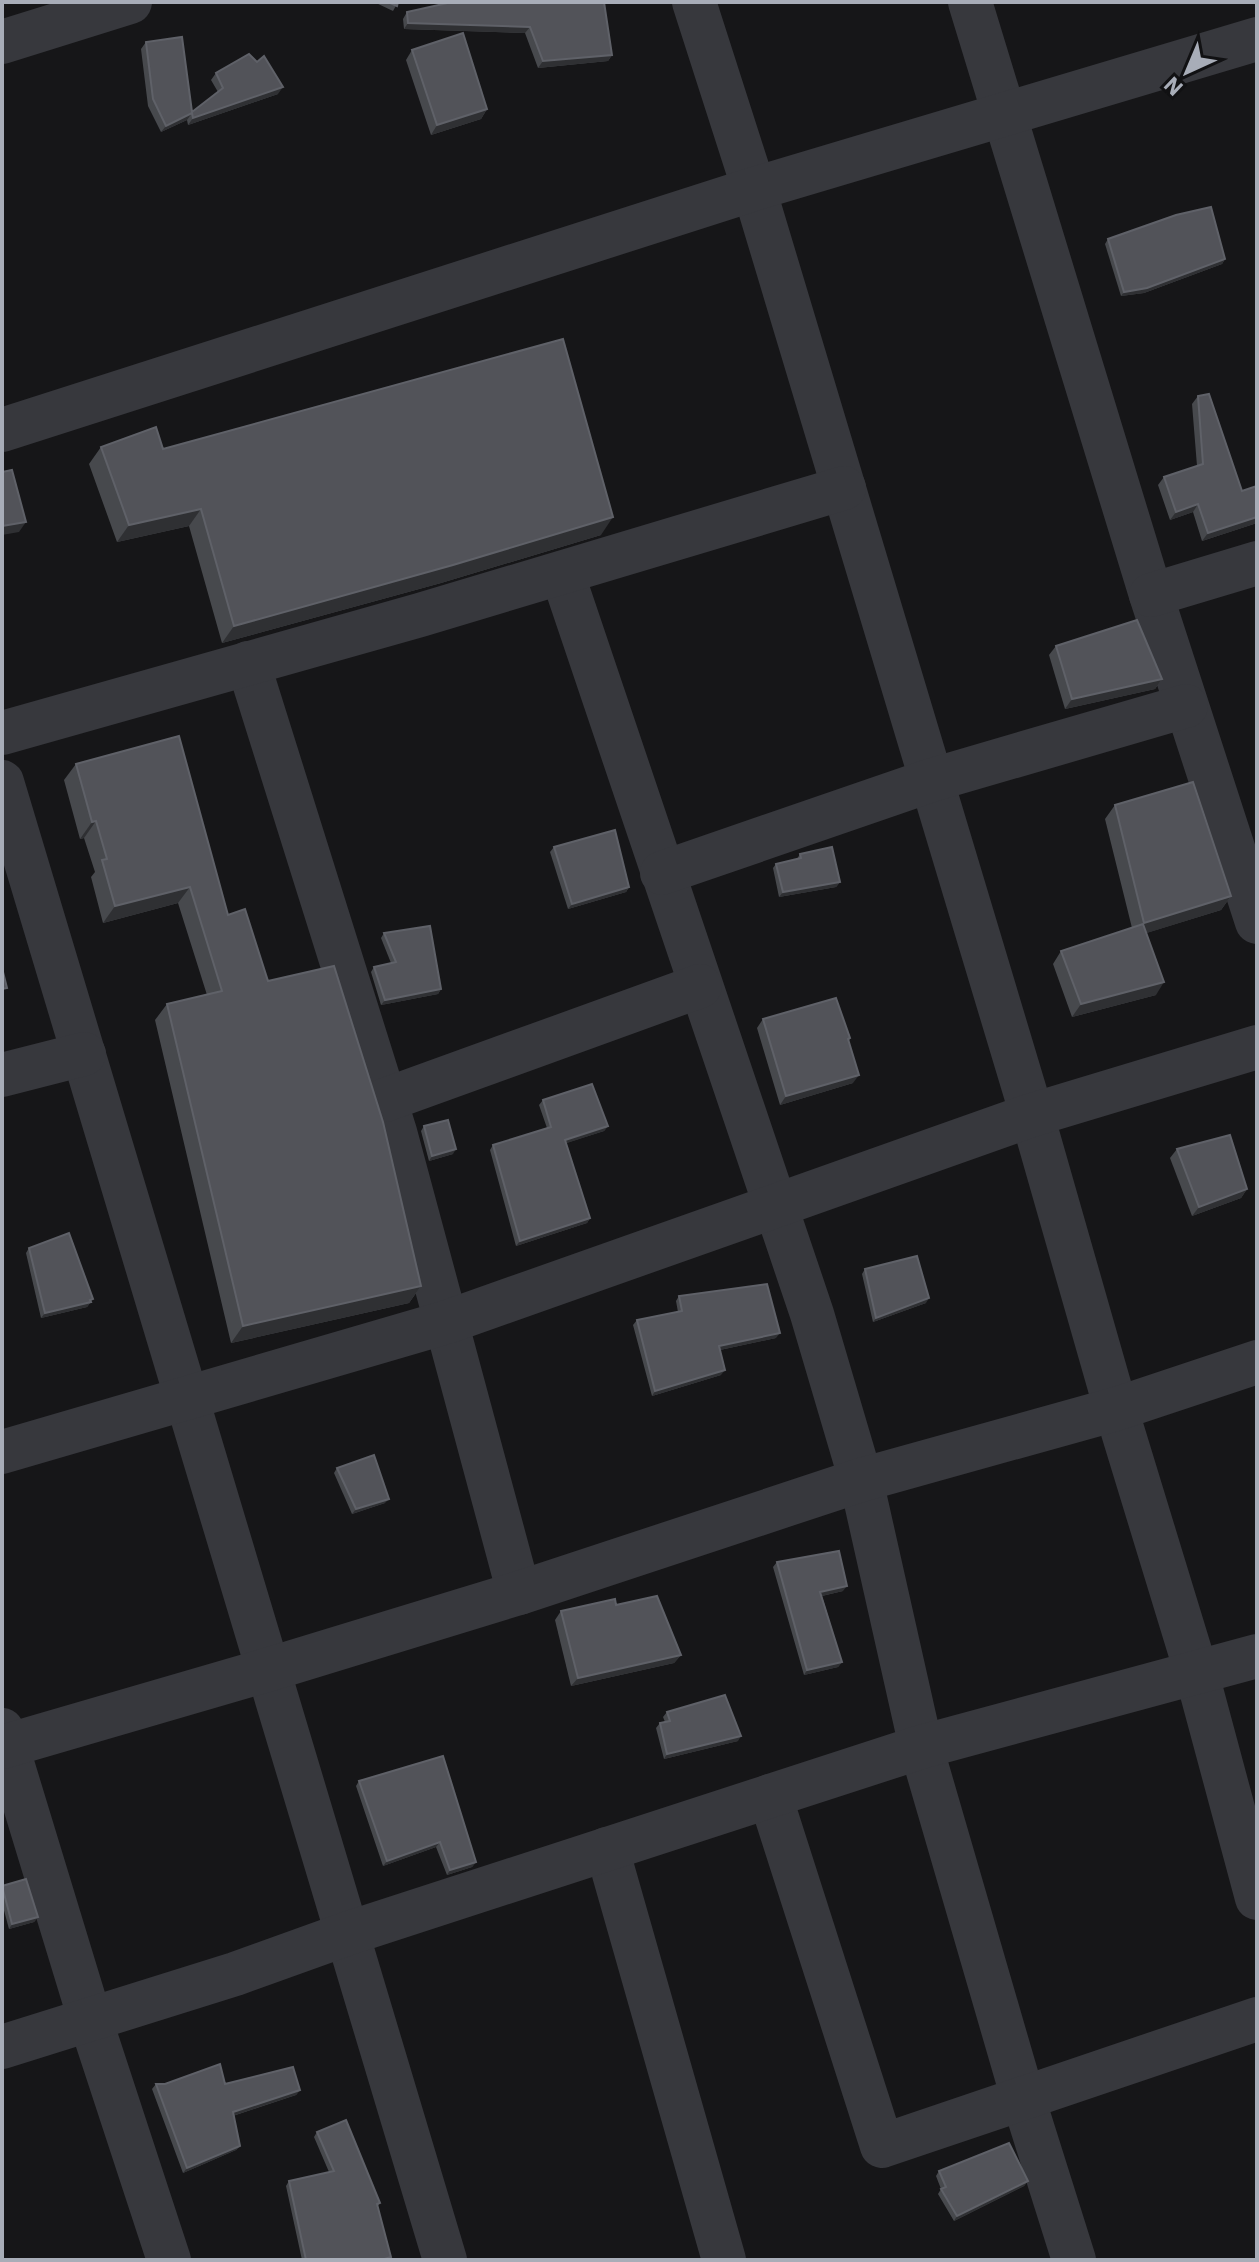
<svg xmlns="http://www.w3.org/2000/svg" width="1259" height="2262" viewBox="0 0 1259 2262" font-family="'IBM Plex Sans',sans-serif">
<rect width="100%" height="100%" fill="#161618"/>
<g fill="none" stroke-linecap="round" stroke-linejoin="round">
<g stroke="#37383d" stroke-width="44">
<polyline points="694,2 754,189 1032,1115 1116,1409 1196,1671 1257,1898"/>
<polyline points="970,2 1151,595 1257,922"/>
<polyline points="2,42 130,2"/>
<polyline points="2,430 754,189 1257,39"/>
<polyline points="562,573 812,1314 861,1480 921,1747 1023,2098 1074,2260"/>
<polyline points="1151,595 1257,563"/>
<polyline points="248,663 395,1132 519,1593"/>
<polyline points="2,733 420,615 844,488"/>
<polyline points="2,782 445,2260"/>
<polyline points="662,873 932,780 1186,706"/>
<polyline points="2,1075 84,1054"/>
<polyline points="385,1100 700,986"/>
<polyline points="2,1452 447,1322 1032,1115 1257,1047"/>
<polyline points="2,1730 90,2019 169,2260"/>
<polyline points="2,1747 267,1670 519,1593 861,1480 1116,1409 1257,1362"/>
<polyline points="770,1796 882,2146 1257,2019"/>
<polyline points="607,1849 724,2260"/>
<polyline points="2,2047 235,1974 349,1933 921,1747 1257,1656"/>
</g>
</g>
<g fill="#47494d">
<polygon points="374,2 398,2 393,11"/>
<polygon points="452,2 612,55 608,61 538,68 525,33 404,29 403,19 407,12"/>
<polygon points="146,42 192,112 218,92 211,80 216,73 278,94 188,125 187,120 161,132 148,106 141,49"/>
<polygon points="412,50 487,109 481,119 431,135 406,60"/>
<polygon points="1108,239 1225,259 1222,264 1144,293 1121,296 1105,244"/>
<polygon points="1198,396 1242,491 1257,486 1257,523 1202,541 1193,512 1170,520 1158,485 1164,477 1197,466 1192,404"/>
<polygon points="101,447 163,449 601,535 441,583 222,643 189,526 117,542 89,464"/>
<polygon points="1056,646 1162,679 1155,689 1065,709 1049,655"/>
<polygon points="76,764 228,915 268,981 421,1286 409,1303 231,1343 155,1020 167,1004 207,995 178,903 103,923 91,877 95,872 84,838 80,839 64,780"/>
<polygon points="1115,805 1231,896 1221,910 1146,933 1156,995 1072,1017 1053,964 1061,951 1132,928 1105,819"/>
<polygon points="554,847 629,887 626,892 568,909 550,852"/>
<polygon points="800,854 840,882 836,887 779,897 773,868 776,864 797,859"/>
<polygon points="384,933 441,989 438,994 381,1005 371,972 374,967 391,963 381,938"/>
<polygon points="763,1019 850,1038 849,1041 853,1083 780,1105 757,1028"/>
<polygon points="543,1100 608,1126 604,1131 566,1143 590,1218 587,1223 516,1246 490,1150 493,1145 547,1128 539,1105"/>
<polygon points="424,1126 453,1154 429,1161 421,1131"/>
<polygon points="1177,1149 1247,1189 1241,1198 1192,1216 1170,1158"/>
<polygon points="29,1248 93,1299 87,1307 41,1318 26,1253"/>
<polygon points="865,1269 926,1303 873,1322 862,1274"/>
<polygon points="679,1296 776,1338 720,1350 721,1375 652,1396 633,1325 637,1320 678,1312 676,1301"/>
<polygon points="337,1468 385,1503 352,1514 334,1473"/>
<polygon points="777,1562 843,1591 822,1596 842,1662 838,1667 804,1675 773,1567"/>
<polygon points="616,1605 681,1655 674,1663 571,1686 555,1620 561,1611"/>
<polygon points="667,1712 738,1741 664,1759 656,1728 660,1723 665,1722 663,1717"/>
<polygon points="359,1781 476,1862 472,1867 447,1875 436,1847 383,1866 356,1786"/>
<polygon points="2,1886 38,1917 34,1922 9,1929 2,1903"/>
<polygon points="156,2084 225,2084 300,2090 296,2095 233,2116 240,2146 236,2150 183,2173 152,2089"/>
<polygon points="317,2132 380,2203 377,2207 391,2257 389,2260 302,2260 286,2186 289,2181 329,2172 314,2137"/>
<polygon points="939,2171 1028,2181 1024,2186 954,2221 938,2194 941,2189 936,2176"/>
</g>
<g fill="#2f3033">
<polygon points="408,23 530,27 525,33 404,29"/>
<polygon points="612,55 608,61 538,68 543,61"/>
<polygon points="283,87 278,94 188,125 193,118"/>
<polygon points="487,109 481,119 431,135 437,125"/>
<polygon points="192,113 187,120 161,132 166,126"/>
<polygon points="1225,259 1222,264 1144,293 1121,296 1124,292"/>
<polygon points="1198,504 1193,512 1170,520 1176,512"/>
<polygon points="201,509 189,526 117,542 129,525"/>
<polygon points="613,517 601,535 441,583 222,643 234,626"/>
<polygon points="1257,517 1257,523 1202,541 1208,533"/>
<polygon points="26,522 19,532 2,535 2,526"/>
<polygon points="1162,679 1155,689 1065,709 1072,699"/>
<polygon points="96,821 84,838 80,839 92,822"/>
<polygon points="840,882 836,887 779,897 783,892"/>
<polygon points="190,887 178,903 103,923 115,906"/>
<polygon points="629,887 626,892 568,909 572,904"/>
<polygon points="1231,896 1221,910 1134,937 1144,923"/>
<polygon points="1164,982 1156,995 1072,1017 1081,1004"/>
<polygon points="441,989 438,994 381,1005 385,1000"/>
<polygon points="859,1075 853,1083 780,1105 786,1096"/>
<polygon points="608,1126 604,1131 561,1145 565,1140"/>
<polygon points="456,1149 453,1154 429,1161 432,1156"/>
<polygon points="1247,1189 1241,1198 1192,1216 1199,1207"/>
<polygon points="590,1218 587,1223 516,1246 520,1241"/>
<polygon points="421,1286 409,1303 231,1343 243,1326"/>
<polygon points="929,1298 926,1303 873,1322 876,1318"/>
<polygon points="93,1299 87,1307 41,1318 45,1313"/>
<polygon points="780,1333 776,1338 715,1351 719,1346"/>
<polygon points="725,1370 721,1375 652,1396 655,1391"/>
<polygon points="389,1499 385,1503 352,1514 356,1509"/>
<polygon points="847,1586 843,1591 817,1597 820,1592"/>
<polygon points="681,1655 674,1663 571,1686 578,1678"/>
<polygon points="842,1662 838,1667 804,1675 807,1670"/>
<polygon points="741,1736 738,1741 664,1759 667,1754"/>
<polygon points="440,1842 436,1847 383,1866 387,1861"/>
<polygon points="476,1862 472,1867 447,1875 450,1870"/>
<polygon points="38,1917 34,1922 9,1929 12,1924"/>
<polygon points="300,2090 296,2095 229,2117 233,2112"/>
<polygon points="240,2146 236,2150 183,2173 187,2168"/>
<polygon points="1028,2181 1024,2186 954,2221 957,2216"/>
</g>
<g fill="#525359" stroke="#5f6168" stroke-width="2">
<polygon points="388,2 398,2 397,6"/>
<polygon points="452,2 604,2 612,55 543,61 530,27 408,23 407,12"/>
<polygon points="463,33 487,109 437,125 412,50"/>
<polygon points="182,37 192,112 223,88 216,73 249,54 257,62 264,56 283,87 193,118 192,113 166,126 153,99 146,42"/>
<polygon points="1211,207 1225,259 1147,288 1124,292 1108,239 1176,215"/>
<polygon points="563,339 613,517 453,565 234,626 201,509 129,525 101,447 156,427 163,449"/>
<polygon points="1209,394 1242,491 1257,486 1257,517 1208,533 1198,504 1176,512 1164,477 1203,464 1198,396"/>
<polygon points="12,470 26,522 2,526 2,472"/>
<polygon points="1137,620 1162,679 1072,699 1056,646"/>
<polygon points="179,736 228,915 245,909 268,981 334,966 383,1122 421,1286 243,1326 167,1004 222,991 190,887 115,906 102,860 107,859 96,821 92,822 76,764"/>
<polygon points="1193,782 1231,896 1144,923 1115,805"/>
<polygon points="615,830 629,887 572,904 554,847"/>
<polygon points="832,847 840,882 783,892 776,864 801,858 800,854"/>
<polygon points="1143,924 1164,982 1081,1004 1061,951"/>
<polygon points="430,926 441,989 385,1000 374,967 396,962 384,933"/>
<polygon points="2,968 7,988 2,989"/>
<polygon points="836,998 850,1038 848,1039 859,1075 786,1096 763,1019"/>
<polygon points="592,1084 608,1126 565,1140 590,1218 520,1241 493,1145 551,1127 543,1100"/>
<polygon points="448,1120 456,1149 432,1156 424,1126"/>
<polygon points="1230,1135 1247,1189 1199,1207 1177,1149"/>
<polygon points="69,1233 93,1299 90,1300 91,1302 45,1313 29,1248"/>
<polygon points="917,1256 929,1298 876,1318 865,1269"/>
<polygon points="767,1284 780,1333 719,1346 725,1370 655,1391 637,1320 682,1311 679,1296"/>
<polygon points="374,1455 389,1499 356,1509 337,1468"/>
<polygon points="839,1551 847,1586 820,1592 842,1662 807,1670 777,1562"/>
<polygon points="657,1596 681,1655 578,1678 561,1611 615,1599 616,1605"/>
<polygon points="725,1695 741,1736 667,1754 660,1723 670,1721 667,1712"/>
<polygon points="443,1756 476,1862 450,1870 440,1842 387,1861 359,1781"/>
<polygon points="26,1879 38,1917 12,1924 2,1886"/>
<polygon points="220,2064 225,2084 293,2067 300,2090 233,2112 240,2146 187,2168 156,2084 165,2084"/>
<polygon points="346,2120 380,2203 377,2204 391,2257 381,2260 306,2260 289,2181 334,2171 317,2132"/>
<polygon points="1009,2143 1028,2181 957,2216 941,2189 946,2187 939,2171"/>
</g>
<rect width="1259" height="2262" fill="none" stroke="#a8adb8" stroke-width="8"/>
<g transform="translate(1187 72) rotate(224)" stroke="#111113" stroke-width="6" paint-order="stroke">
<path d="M0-6L14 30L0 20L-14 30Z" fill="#a8adb8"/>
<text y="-12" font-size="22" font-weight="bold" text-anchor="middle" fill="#a8adb8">N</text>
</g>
</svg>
